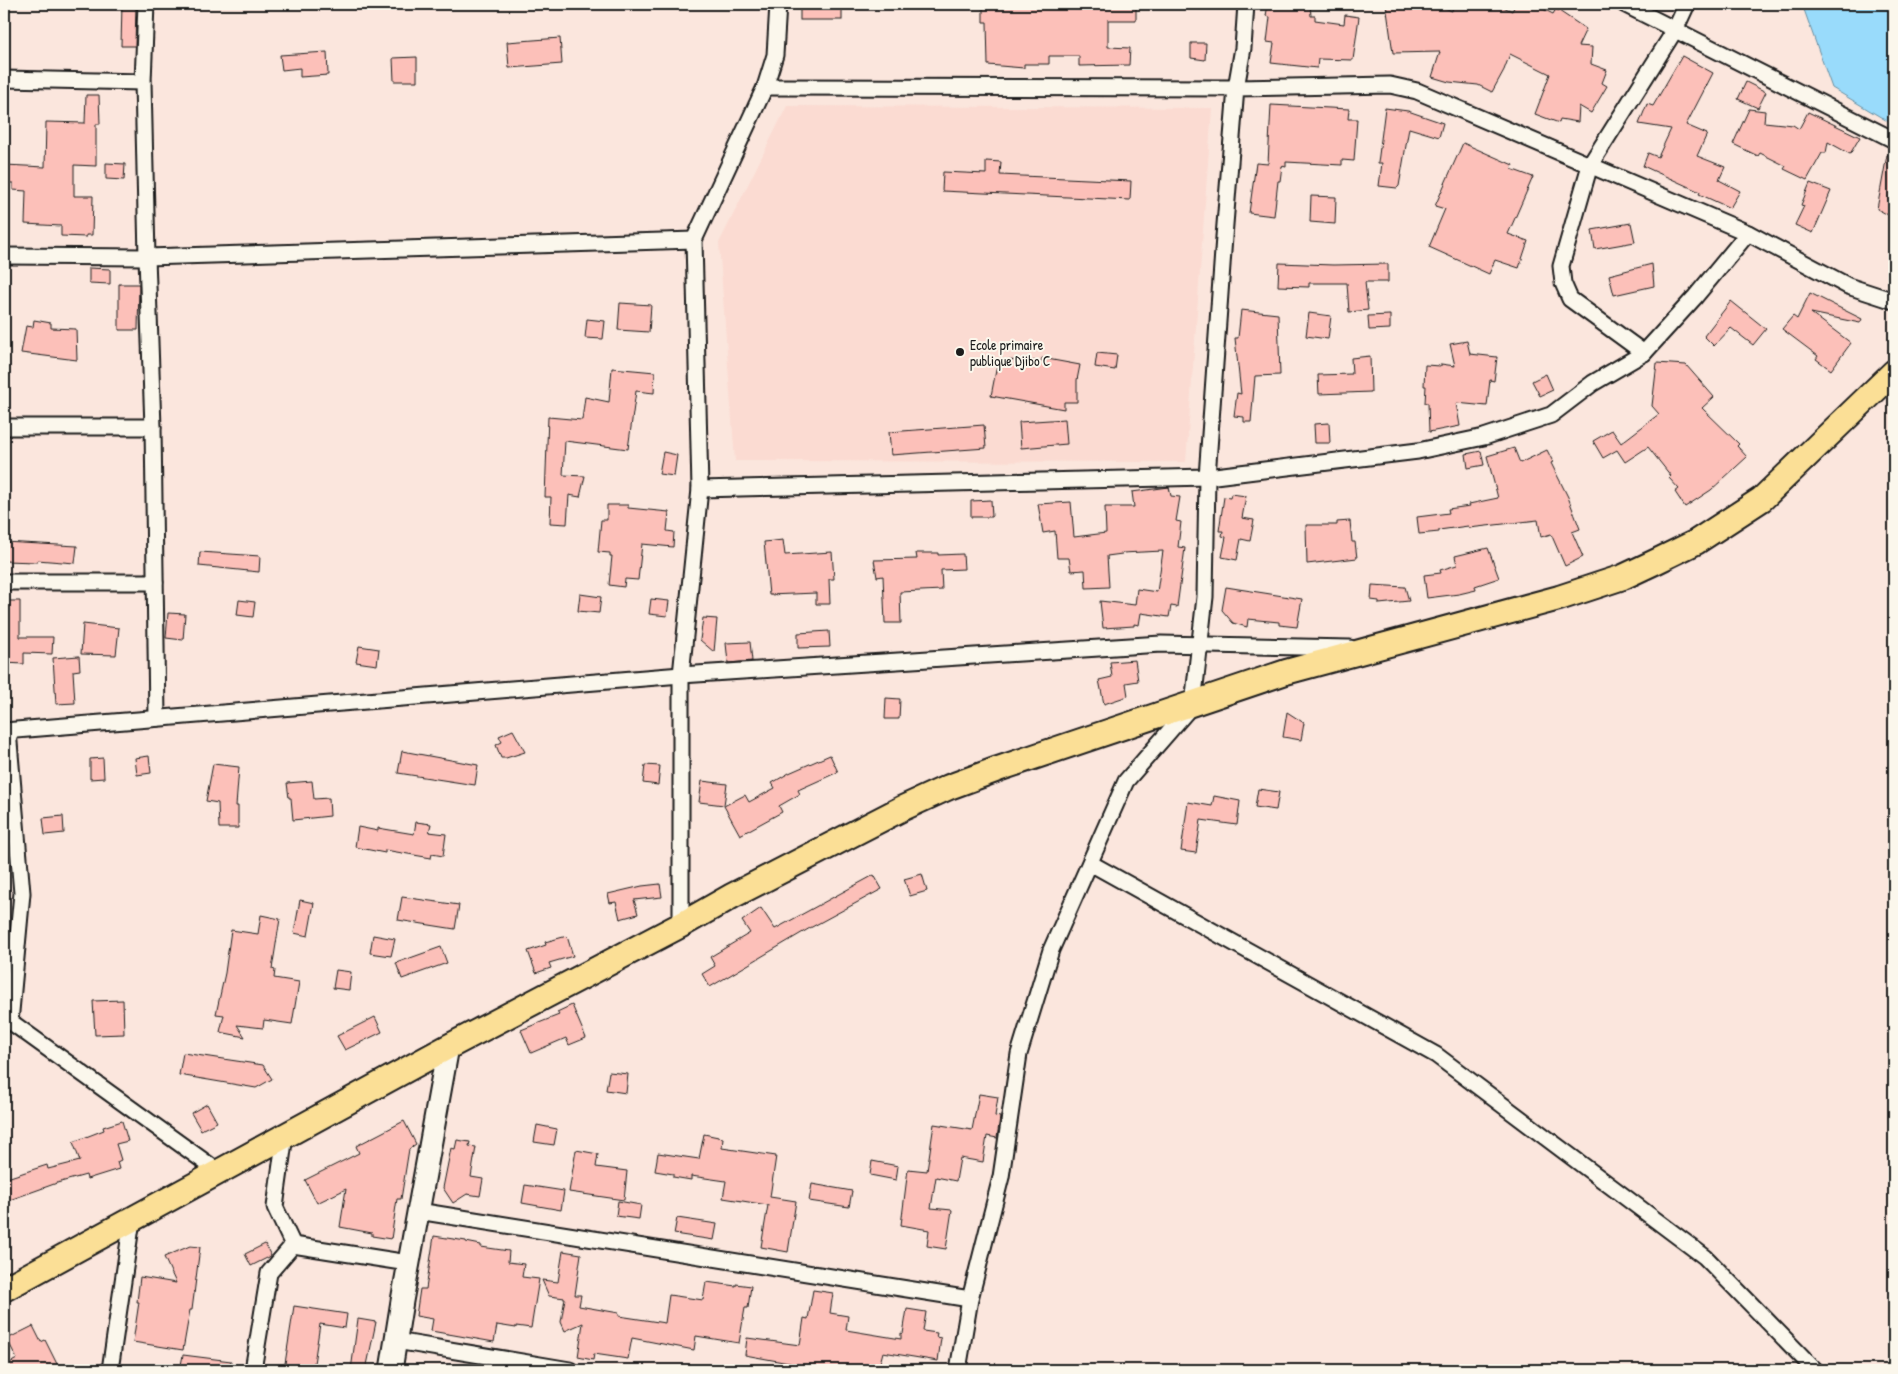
<svg xmlns="http://www.w3.org/2000/svg" width="1898" height="1374" viewBox="0 0 1898 1374" font-family="'Patrick Hand',sans-serif">
<rect width="100%" height="100%" fill="#fbe6dd"/>
<filter id="ink" filterUnits="userSpaceOnUse"><feTurbulence type="fractalNoise" baseFrequency=".02" numOctaves="2"/><feDisplacementMap in="SourceGraphic" scale="10" xChannelSelector="R" yChannelSelector="G"/><feConvolveMatrix kernelMatrix="1 2 1 2 8 2 1 2 1" color-interpolation-filters="sRGB"/></filter>
<g filter="url(#ink)">
<polygon fill="#fbdbd2" points="787,106 1212,108 1186,462 735,461 719,243"/>
<polygon fill="#99dbfb" stroke="#678fa2" points="1802,4 1894,4 1894,125 1832,88"/>
<g fill="#fcc0b9" stroke="#1c1c1c">
<polygon points="122,4 136,4 135,46 121,46"/>
<rect x="800" y="4" width="42" height="16"/>
<polygon points="983,4 1136,4 1136,20 1108,20 1108,47 1130,48 1129,65 1079,66 1079,56 1049,56 1049,64 1024,64 1024,68 988,65 987,22 983,22"/>
<polygon points="1268,4 1310,4 1311,16 1315,16 1315,20 1344,24 1345,15 1359,17 1353,60 1318,59 1317,68 1271,63 1274,43 1267,42 1270,17 1266,16"/>
<polygon points="1386,4 1435,4 1452,11 1453,4 1497,4 1512,11 1516,4 1533,4 1553,14 1556,9 1586,29 1578,46 1592,47 1591,64 1607,70 1602,83 1607,86 1591,113 1579,106 1578,122 1560,119 1559,123 1535,114 1550,74 1510,54 1504,70 1492,92 1478,85 1449,82 1432,77 1440,52 1393,53"/>
<polygon points="560,38 562,64 509,68 507,42"/>
<polygon points="1191,43 1206,43 1205,60 1191,58"/>
<polygon points="327,52 328,75 300,77 300,68 282,70 280,55"/>
<polygon points="1682,56 1713,73 1686,125 1707,134 1697,156 1725,167 1719,180 1740,191 1730,208 1699,194 1700,192 1643,166 1648,153 1658,157 1671,129 1639,124 1647,104 1653,106"/>
<polygon points="417,57 417,81 394,81 393,58"/>
<polygon points="1746,82 1766,92 1758,108 1738,99"/>
<polygon points="86,95 99,95 100,124 96,124 96,166 74,165 74,196 93,196 92,235 86,235 86,237 61,236 61,226 25,224 26,191 13,190 13,183 5,183 5,165 45,167 46,122 85,123"/>
<polygon points="1271,105 1349,109 1348,119 1357,119 1354,161 1342,160 1342,165 1286,162 1286,167 1282,166 1280,181 1278,181 1274,216 1249,213 1256,163 1268,164"/>
<polygon points="1385,108 1408,111 1443,123 1439,137 1409,128 1399,186 1397,188 1379,186 1382,163 1378,163"/>
<polygon points="1749,109 1765,111 1764,122 1793,125 1799,129 1808,112 1860,137 1850,154 1828,142 1826,153 1822,153 1807,180 1784,169 1786,166 1760,153 1758,156 1733,144"/>
<polygon points="1463,143 1513,165 1511,169 1533,177 1508,234 1528,241 1519,268 1495,260 1489,274 1429,247 1445,209 1435,206"/>
<polygon points="1887,155 1894,156 1894,218 1877,209"/>
<polygon points="986,161 1001,162 1000,175 1131,181 1130,200 942,191 943,172 986,174"/>
<polygon points="106,163 125,164 124,180 106,179"/>
<polygon points="1810,183 1831,191 1813,233 1795,225 1804,206 1801,205"/>
<polygon points="1311,196 1336,197 1335,224 1310,222"/>
<polygon points="1631,223 1635,242 1595,249 1592,230"/>
<polygon points="1279,263 1333,265 1388,264 1388,282 1365,282 1368,310 1349,312 1347,283 1309,283 1309,287 1278,286"/>
<polygon points="1652,264 1654,286 1614,295 1609,275"/>
<polygon points="89,268 110,269 110,284 89,283"/>
<polygon points="119,284 139,284 138,330 119,330"/>
<polygon points="1810,293 1862,319 1860,323 1811,313 1851,343 1831,370 1816,359 1818,356 1782,329 1793,316 1797,319"/>
<polygon points="1731,301 1766,329 1753,345 1731,328 1714,346 1704,336"/>
<polygon points="620,303 651,305 649,332 618,330"/>
<polygon points="1241,310 1278,314 1280,375 1255,376 1251,422 1244,422 1244,417 1234,416 1237,393 1241,394 1235,338 1238,338"/>
<polygon points="1309,313 1331,316 1328,339 1306,336"/>
<polygon points="1390,315 1390,329 1369,330 1368,316"/>
<polygon points="587,319 605,321 603,339 585,338"/>
<polygon points="34,320 51,323 51,328 76,329 77,360 21,353 26,326 33,327"/>
<polygon points="1467,341 1470,354 1497,357 1494,381 1490,380 1487,406 1456,403 1460,426 1429,432 1428,403 1425,403 1426,386 1424,386 1425,365 1441,366 1441,364 1455,366 1450,344"/>
<polygon points="1097,353 1117,355 1115,370 1095,367"/>
<polygon points="1370,356 1371,392 1319,394 1318,375 1352,374 1351,358"/>
<polygon points="1042,358 1080,365 1077,380 1077,402 1064,402 1064,409 991,396 998,360 1042,361"/>
<polygon points="1657,363 1686,365 1714,397 1702,408 1739,444 1737,446 1747,457 1711,490 1685,507 1675,492 1679,489 1669,478 1671,476 1648,447 1625,462 1617,450 1603,458 1593,441 1612,430 1621,443 1659,414 1652,406"/>
<polygon points="612,368 655,372 654,393 636,391 628,449 565,441 563,475 585,476 580,497 569,495 567,524 550,523 551,497 545,497 548,417 582,420 585,397 609,402"/>
<polygon points="1546,374 1553,390 1540,396 1532,381"/>
<polygon points="1065,419 1067,444 1021,448 1019,422"/>
<polygon points="1329,423 1330,443 1315,443 1314,424"/>
<polygon points="984,425 986,448 891,455 889,432"/>
<polygon points="1514,448 1520,463 1547,450 1553,462 1551,463 1568,497 1580,529 1572,532 1583,557 1565,566 1551,534 1541,537 1538,520 1469,528 1468,526 1439,530 1439,532 1419,534 1417,517 1449,513 1448,509 1470,506 1469,504 1498,498 1487,456"/>
<polygon points="1481,451 1484,465 1468,468 1466,454"/>
<polygon points="663,452 677,455 674,476 659,474"/>
<polygon points="1169,487 1171,496 1180,497 1176,521 1181,522 1178,547 1185,548 1177,607 1171,606 1169,617 1141,613 1139,625 1134,624 1134,626 1103,628 1100,601 1135,605 1137,589 1157,592 1163,551 1122,553 1122,554 1107,556 1109,587 1086,588 1085,570 1071,571 1069,558 1057,558 1055,531 1043,533 1038,504 1071,502 1074,537 1106,533 1105,507 1134,507 1132,492"/>
<polygon points="1231,494 1246,496 1242,518 1254,520 1250,541 1241,539 1237,560 1222,557 1226,537 1222,536 1223,531 1219,531 1224,497 1230,498"/>
<polygon points="991,500 992,517 971,517 971,501"/>
<polygon points="607,505 628,505 628,508 669,512 667,531 674,532 673,547 642,544 638,580 625,579 624,587 609,585 612,556 610,556 610,553 598,552 601,520 607,520"/>
<polygon points="1350,521 1352,542 1355,542 1357,558 1307,564 1306,525 1337,525 1337,522"/>
<polygon points="783,540 785,555 832,552 834,579 829,579 830,604 816,604 816,593 769,595 764,542"/>
<polygon points="4,542 77,546 75,563 37,560 37,562 4,561"/>
<polygon points="1488,548 1499,578 1475,586 1476,590 1459,594 1427,598 1424,575 1441,573 1440,570 1457,565 1455,556"/>
<polygon points="200,552 260,556 259,572 199,566"/>
<polygon points="916,553 938,553 938,555 963,554 964,569 941,570 942,590 900,592 901,623 885,623 883,576 877,577 874,560 917,559"/>
<polygon points="1372,585 1405,587 1409,601 1379,604 1379,601 1371,600"/>
<polygon points="1226,587 1302,599 1297,627 1279,625 1279,622 1248,619 1247,627 1233,623 1222,610"/>
<polygon points="580,594 601,597 599,613 578,611"/>
<polygon points="651,599 669,601 667,616 649,614"/>
<polygon points="239,600 255,602 253,617 237,615"/>
<polygon points="4,601 20,601 20,637 53,637 52,654 24,653 24,664 4,663"/>
<polygon points="168,613 185,614 183,640 166,638"/>
<polygon points="703,618 717,619 714,652 700,640"/>
<polygon points="83,624 119,628 116,655 81,654"/>
<polygon points="829,631 830,647 798,648 798,633"/>
<polygon points="750,642 752,661 728,663 726,643"/>
<polygon points="359,646 379,649 377,665 356,662"/>
<polygon points="79,656 80,670 73,671 75,703 56,704 53,658"/>
<polygon points="1135,660 1138,681 1126,683 1128,696 1104,704 1099,680 1112,677 1110,662"/>
<polygon points="886,698 900,699 899,719 885,719"/>
<polygon points="1287,712 1304,723 1301,740 1283,737"/>
<polygon points="513,730 525,752 506,758 501,758 496,745 502,742 499,736"/>
<polygon points="402,751 478,765 475,785 398,773"/>
<polygon points="830,755 838,772 798,790 800,794 779,806 782,812 740,835 724,806 745,795 749,802 775,788 772,783 789,773"/>
<polygon points="149,756 151,773 137,775 135,758"/>
<polygon points="103,758 104,778 90,779 90,759"/>
<polygon points="213,764 239,767 236,806 238,806 238,828 219,828 218,803 206,801"/>
<polygon points="645,765 660,766 658,785 643,783"/>
<polygon points="312,781 314,799 329,798 330,816 293,820 291,798 289,798 287,783"/>
<polygon points="702,781 727,784 724,805 699,802"/>
<polygon points="1258,789 1279,792 1276,810 1255,807"/>
<polygon points="1214,796 1240,801 1237,825 1201,820 1196,853 1181,851 1188,802 1212,806"/>
<polygon points="63,816 64,833 45,835 43,818"/>
<polygon points="416,822 431,824 429,832 446,834 443,856 432,854 431,858 385,850 385,853 355,847 358,827 378,831 378,828 414,834"/>
<polygon points="922,874 927,891 910,896 904,879"/>
<polygon points="874,875 882,889 810,928 710,987 702,974 715,966 710,957 750,933 742,921 761,908 775,929"/>
<polygon points="660,884 662,897 634,900 638,914 620,919 616,902 610,903 608,894 642,886"/>
<polygon points="402,897 459,905 455,929 398,920"/>
<polygon points="300,900 314,903 308,936 294,933"/>
<polygon points="261,915 280,919 272,969 275,970 274,978 299,982 292,1024 264,1020 263,1028 237,1025 245,1037 220,1032 224,1015 216,1014 225,973 231,930 258,934"/>
<polygon points="373,935 395,939 391,956 370,953"/>
<polygon points="567,936 573,956 549,963 551,968 536,973 528,951 546,945 545,942"/>
<polygon points="441,947 447,963 402,979 396,963"/>
<polygon points="336,970 351,972 349,990 333,988"/>
<polygon points="123,1000 124,1034 95,1035 93,1001"/>
<polygon points="572,1005 586,1038 569,1045 566,1038 531,1053 521,1030 559,1015 557,1012"/>
<polygon points="375,1017 382,1032 345,1050 337,1036"/>
<polygon points="183,1053 263,1065 272,1079 256,1088 179,1075"/>
<polygon points="609,1072 628,1074 626,1093 606,1090"/>
<polygon points="979,1094 998,1097 995,1116 1000,1117 997,1138 987,1136 983,1162 960,1158 956,1181 936,1177 931,1208 952,1210 946,1249 927,1246 929,1230 901,1225 908,1169 927,1171 934,1124 972,1130"/>
<polygon points="207,1104 217,1122 201,1130 191,1113"/>
<polygon points="122,1121 128,1141 116,1144 121,1160 117,1162 119,1169 87,1179 86,1175 57,1183 4,1202 4,1179 47,1165 48,1169 80,1161 73,1142 104,1130 103,1127"/>
<polygon points="404,1121 416,1144 409,1149 401,1199 397,1199 391,1239 372,1236 372,1233 340,1227 346,1189 317,1203 305,1180 359,1153 356,1146"/>
<polygon points="537,1125 557,1129 554,1145 534,1142"/>
<polygon points="704,1134 723,1138 722,1148 776,1156 770,1197 796,1201 788,1252 761,1247 768,1205 723,1198 726,1181 691,1176 691,1180 673,1177 673,1174 655,1171 658,1153 699,1159"/>
<polygon points="457,1140 470,1142 469,1146 476,1147 471,1177 483,1179 480,1196 467,1194 453,1203 443,1188 451,1148 455,1149"/>
<polygon points="576,1150 598,1154 596,1167 627,1171 624,1200 569,1192"/>
<polygon points="872,1161 898,1166 896,1180 870,1175"/>
<polygon points="812,1184 852,1191 849,1207 809,1201"/>
<polygon points="525,1185 564,1191 561,1210 522,1203"/>
<polygon points="618,1201 641,1205 639,1219 616,1216"/>
<polygon points="677,1218 717,1224 714,1240 674,1234"/>
<polygon points="434,1236 466,1241 466,1242 481,1245 481,1247 509,1251 508,1262 524,1264 522,1277 539,1279 531,1328 516,1326 516,1328 497,1325 494,1342 431,1331 433,1319 416,1316 420,1289 426,1289"/>
<polygon points="265,1244 271,1256 251,1266 245,1254"/>
<polygon points="190,1246 200,1247 192,1310 190,1310 183,1350 133,1342 139,1302 137,1302 140,1277 176,1283 164,1257"/>
<polygon points="563,1251 581,1254 575,1295 581,1295 579,1306 619,1313 619,1316 665,1323 669,1295 703,1300 706,1282 736,1286 736,1284 751,1286 748,1308 745,1308 739,1343 696,1336 694,1350 632,1338 628,1359 594,1354 593,1360 578,1357 583,1323 565,1331 561,1322 565,1298 549,1296 542,1280 558,1282"/>
<polygon points="813,1290 833,1293 830,1313 848,1316 846,1330 901,1339 901,1333 903,1334 907,1309 926,1312 923,1331 937,1333 936,1337 941,1338 938,1361 883,1352 879,1367 867,1365 866,1370 816,1370 816,1368 745,1355 747,1338 800,1345 804,1318 808,1319"/>
<polygon points="294,1306 347,1314 345,1328 320,1324 313,1370 284,1370"/>
<polygon points="358,1319 376,1322 366,1370 351,1370"/>
<polygon points="33,1326 41,1342 45,1340 60,1370 4,1370 4,1366 17,1359 7,1339"/>
<polygon points="183,1355 231,1361 230,1370 180,1370"/>
</g>
<g fill="none" stroke-linecap="round" stroke-linejoin="round">
<g stroke="#1c1c1c" stroke-width="19">
<g id="street">
<polyline points="146,4 143,82 147,257 153,427 157,718"/>
<polyline points="1624,4 1894,140"/>
<polyline points="4,79 143,82"/>
<polyline points="765,87 1236,88 1390,85 1417,91 1748,233 1848,286 1894,301"/>
<polyline points="4,256 147,257 694,240"/>
<polyline points="1644,353 1570,299 1563,283 1561,266 1590,165 1675,30 1687,4"/>
<polyline points="4,427 153,427"/>
<polyline points="700,489 1207,477 1418,451 1484,437 1551,415 1593,383 1644,353 1695,297 1748,233"/>
<polyline points="4,582 155,582"/>
<polyline points="4,731 681,675 1161,644 1350,648"/>
<polyline points="8,731 22,893 10,1022"/>
<polyline points="1090,863 1436,1055 1705,1257 1815,1370"/>
<polyline points="681,925 681,675 700,489 694,240 765,87 775,55 778,4"/>
<polyline points="4,1017 219,1172"/>
<polyline points="285,1135 275,1207 293,1245 408,1263"/>
<polyline points="418,1211 970,1299"/>
<polyline points="396,1341 570,1370"/>
<polyline points="110,1370 132,1220"/>
<polyline points="253,1370 269,1273 293,1245"/>
<polyline points="958,1370 970,1299 1001,1177 1019,1054 1051,950 1126,781 1193,704 1205,597 1207,477 1224,237 1236,88 1243,48 1246,4"/>
</g>
</g>
<g stroke="#1c1c1c" stroke-width="25">
<polyline id="secondary" points="391,1370 402,1301 448,1047"/>
</g>
<g stroke="#1c1c1c" stroke-width="28">
<polyline id="primary" points="4,1289 448,1047 681,925 732,896 903,808 949,787 998,769 1286,672 1559,598 1623,577 1655,562 1696,542 1762,499 1894,372"/>
</g>
<use href="#street" stroke="#fbf7ec" stroke-width="15"/>
<use href="#secondary" stroke="#fbf7ec" stroke-width="21"/>
<use href="#primary" stroke="#fbdf96" stroke-width="24"/>
</g>
</g>
<circle fill="#1c1c1c" stroke="#fbf7ec" stroke-width="2" cx="960" cy="352" r="5"/>
<g text-anchor="middle" dominant-baseline="central" stroke-width="4" stroke-linejoin="round" paint-order="stroke">
<g font-size="14" fill="#1c1c1c" stroke="#fbf7ec" text-anchor="start">
<text x="970" y="344">Ecole primaire<tspan x="970" dy="16">publique Djibo C</tspan></text>
</g>
</g>
<rect width="1898" height="1374" fill="none" stroke="#fbf7ec" stroke-width="20"/>
<rect x="10" y="10" width="1878" height="1354" fill="none" stroke="#1c1c1c" stroke-width="2" filter="url(#ink)"/>
</svg>
